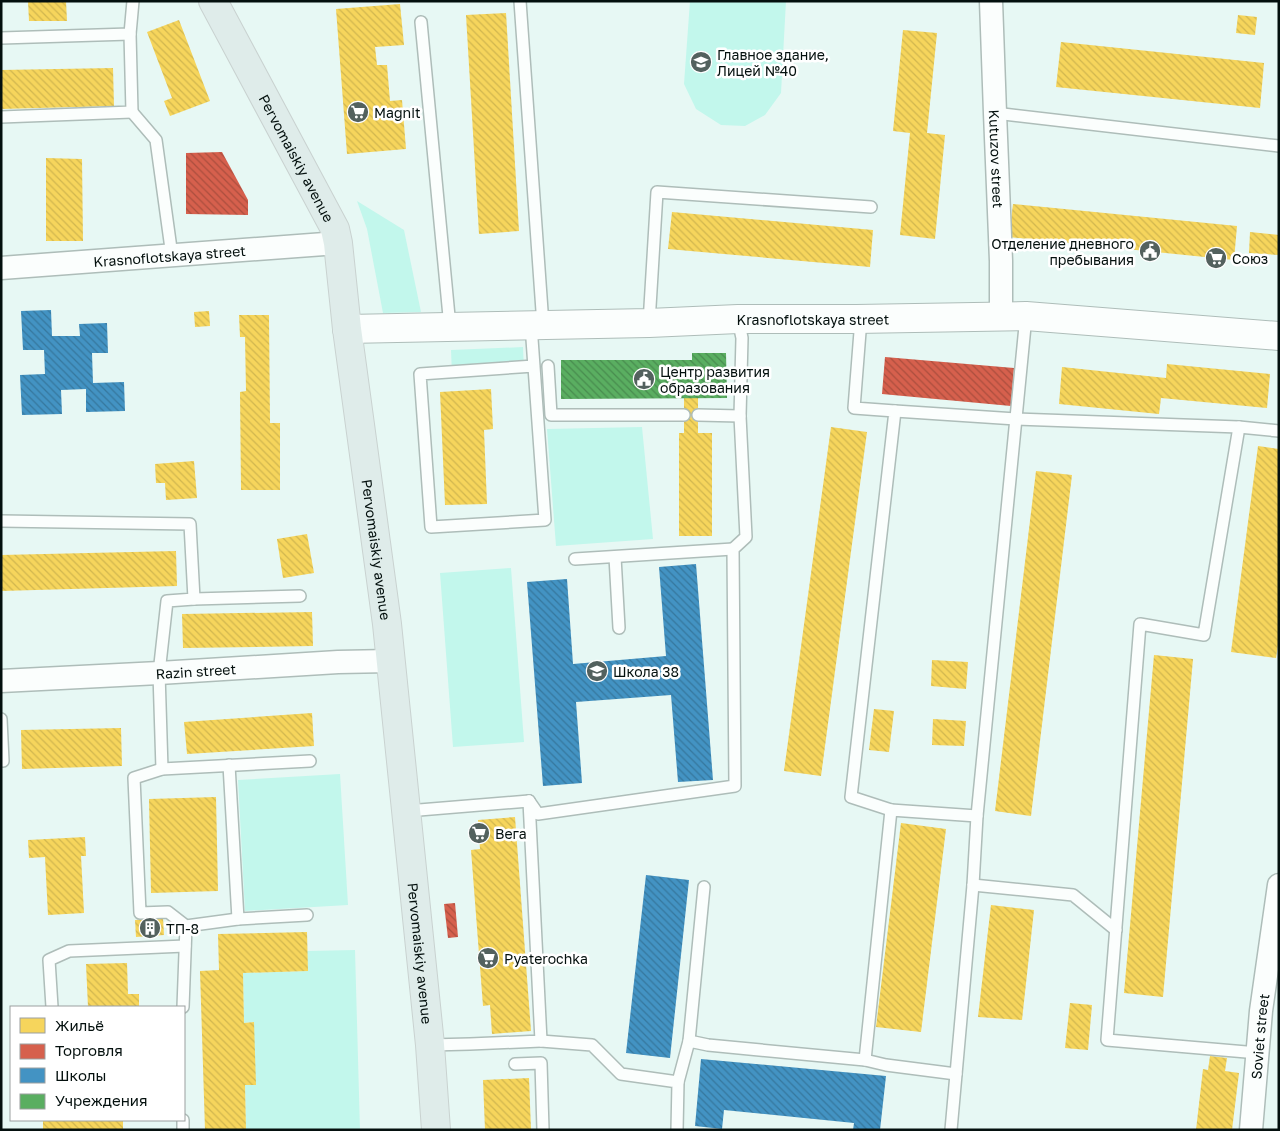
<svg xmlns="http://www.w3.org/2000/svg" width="1280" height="1131" viewBox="0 0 1280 1131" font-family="'Golos Text',sans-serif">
<defs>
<pattern id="homes-back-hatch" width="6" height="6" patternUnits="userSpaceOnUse" patternTransform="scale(1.25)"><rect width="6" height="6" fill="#f6d55c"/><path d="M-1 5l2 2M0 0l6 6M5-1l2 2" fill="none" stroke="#d1b64f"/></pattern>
<pattern id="shops-back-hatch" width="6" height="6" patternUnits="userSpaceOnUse" patternTransform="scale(1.25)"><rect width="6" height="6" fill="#d6604d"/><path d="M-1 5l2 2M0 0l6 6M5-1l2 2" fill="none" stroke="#ab4e3e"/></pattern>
<pattern id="schools-back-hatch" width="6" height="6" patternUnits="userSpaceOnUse" patternTransform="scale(1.25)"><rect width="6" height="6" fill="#4393c3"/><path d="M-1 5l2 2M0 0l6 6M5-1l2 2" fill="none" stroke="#36779d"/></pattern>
<pattern id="public-back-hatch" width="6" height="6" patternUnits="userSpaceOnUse" patternTransform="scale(1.25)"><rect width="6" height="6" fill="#5aae61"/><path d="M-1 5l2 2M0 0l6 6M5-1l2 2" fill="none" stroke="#488c4e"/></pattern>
</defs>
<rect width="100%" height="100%" fill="#e7f8f4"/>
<g fill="#c2f7ec">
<polygon points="690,1 786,1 781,93 765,115 745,126 721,125 696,109 684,84"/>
<polygon points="357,201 404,230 421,312 383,313 367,229"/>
<polygon points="523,347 524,371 452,375 451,350"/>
<polygon points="642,427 653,539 556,546 547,429"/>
<polygon points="511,568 524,742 453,747 440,573"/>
<polygon points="340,774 348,905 245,911 238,780"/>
<polygon points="355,950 360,1130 246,1130 245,1085 253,1022 244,1023 243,973 308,971 307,951"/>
</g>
<g fill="url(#homes-back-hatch)">
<polygon points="28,1 66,1 67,21 29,21"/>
<polygon points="400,4 404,45 375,47 377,65 387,65 390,101 402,100 406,149 347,154 336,9"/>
<polygon points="506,13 519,231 479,234 466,15"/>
<polygon points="1238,15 1257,17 1255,35 1236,33"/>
<polygon points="179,20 210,101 170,116 164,101 172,98 147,32"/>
<polygon points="903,30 937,33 927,133 945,135 935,239 900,235 910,133 893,131"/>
<polygon points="1061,42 1264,63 1260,108 1056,87"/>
<polygon points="113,68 114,106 1,109 1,70"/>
<polygon points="46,158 82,159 83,241 46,241"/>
<polygon points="1013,204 1237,226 1234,260 1009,237"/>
<polygon points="672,212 873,230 870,267 668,249"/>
<polygon points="1250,232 1279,235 1279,255 1249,253"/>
<polygon points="209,311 210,326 195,327 194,312"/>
<polygon points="239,315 269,315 270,423 280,423 280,490 241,490 240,392 246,391 245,337 240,337"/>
<polygon points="1167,364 1270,374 1267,408 1161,398 1159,414 1059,404 1062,367 1166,378"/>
<polygon points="491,389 493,429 484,430 487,504 445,505 440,392"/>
<polygon points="684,398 698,398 698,433 712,433 712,536 679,536 679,433 684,433"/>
<polygon points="831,427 867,432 821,776 784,771"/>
<polygon points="1258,446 1279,449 1279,639 1276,658 1231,652"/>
<polygon points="194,461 197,498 166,500 165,483 156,483 155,464"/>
<polygon points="1036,471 1072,475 1031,816 995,811"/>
<polygon points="307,534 314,573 283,578 277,539"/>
<polygon points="176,551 177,586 1,591 1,555"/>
<polygon points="312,612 313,646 183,648 182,614"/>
<polygon points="1154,655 1193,659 1163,997 1124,993"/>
<polygon points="932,660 968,662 966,689 931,686"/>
<polygon points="874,709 894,711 889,752 869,750"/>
<polygon points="312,713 314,746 187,754 184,722"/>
<polygon points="933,719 966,721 964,746 932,745"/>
<polygon points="121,728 122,766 22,769 21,730"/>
<polygon points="216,797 218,891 151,893 149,799"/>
<polygon points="515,817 531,1031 492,1034 490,1005 483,1006 471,850 480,849 478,820"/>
<polygon points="901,823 946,829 921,1032 876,1027"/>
<polygon points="85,837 86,856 81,856 84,913 48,915 45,857 29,858 28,840"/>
<polygon points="991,905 1034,910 1022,1020 978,1017"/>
<polygon points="163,918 164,935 136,937 135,920"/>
<polygon points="307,932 308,971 243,973 244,1023 254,1022 256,1085 245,1085 246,1130 205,1130 200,971 219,970 218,934"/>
<polygon points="127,963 128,994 139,994 139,1007 88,1007 86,964"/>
<polygon points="1070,1003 1092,1005 1088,1050 1065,1048"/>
<polygon points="1210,1056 1227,1058 1225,1071 1239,1073 1232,1130 1196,1130 1203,1069 1208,1070"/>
<polygon points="529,1078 531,1130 485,1130 483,1080"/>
<rect x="43" y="1120" width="80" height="10"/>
</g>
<g fill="url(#shops-back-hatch)">
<polygon points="222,152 248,200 248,215 186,214 186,153"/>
<polygon points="885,357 1014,368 1011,406 882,394"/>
<polygon points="455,903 458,937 448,938 444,904"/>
</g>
<g fill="url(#schools-back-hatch)">
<polygon points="51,310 52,336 80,336 79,324 107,323 108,353 92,353 93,383 124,382 125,411 86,412 86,389 61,390 62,414 22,415 20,375 45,374 44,350 23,350 21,311"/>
<polygon points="696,564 713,780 678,782 671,695 576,702 582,783 543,786 527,582 567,579 573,664 666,656 659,567"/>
<polygon points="646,875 689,880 670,1058 626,1053"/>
<polygon points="701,1059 886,1076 880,1130 853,1130 854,1123 724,1110 722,1129 695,1126"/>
</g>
<polygon fill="url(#public-back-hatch)" points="692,353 726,353 727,398 561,399 561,360 692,360"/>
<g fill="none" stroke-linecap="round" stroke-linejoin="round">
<g stroke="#aebdb9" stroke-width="14">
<g id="service">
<polyline points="520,1 543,325"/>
<polyline points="421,22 450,327"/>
<polyline points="1,38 130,34 133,1"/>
<polyline points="132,112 156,140 172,256"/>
<polyline points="995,113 1279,146"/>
<polyline points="1,117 132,112 130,34"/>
<polyline points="861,319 854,408 895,411 851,797 891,810"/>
<polyline points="649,323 657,192 871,207"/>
<polyline points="531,325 545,520 431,527 420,374 534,366"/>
<polyline points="548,366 551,415 684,415"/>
<polyline points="895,411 1016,419 1239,427"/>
<polyline points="698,415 740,416"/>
<polyline points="1,521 190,524 194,599 167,601 159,673 162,769"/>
<polyline points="615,557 619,628"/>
<polyline points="575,559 733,549"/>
<polyline points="194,599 300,596"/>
<polyline points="1,719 3,761"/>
<polyline points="229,765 238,919"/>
<polyline points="529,801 538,814 735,786 733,549 746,537 740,416 742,338 738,319"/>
<polyline points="407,811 529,801"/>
<polyline points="973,885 1073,895 1116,930"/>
<polyline points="307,915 238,919 186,926 168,912 140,913 134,778 162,769 310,761"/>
<polyline points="52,1007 49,960 69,951 185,946"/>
<polyline points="183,1007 186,926"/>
<polyline points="541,1041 592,1045 621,1074 678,1082 677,1130"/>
<polyline points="689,1041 704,887"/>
<polyline points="430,1045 470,1044 541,1041 529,801"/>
<polyline points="1258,1053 1107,1040 1140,624 1204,635 1239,427 1279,431"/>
<polyline points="515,1064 541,1063 543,1130"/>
<polyline points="956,1074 886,1065 865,1060 891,810 977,816"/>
<polyline points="678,1082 689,1041 708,1045 865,1060"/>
<polyline points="183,1120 183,1130"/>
<polyline points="951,1130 973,885 977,816 1026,316"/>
</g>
</g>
<g stroke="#aebdb9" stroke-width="25">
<g id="minor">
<path id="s1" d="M 991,1 L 995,113 L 1001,261 L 1001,316"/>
<path id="s2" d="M 1,268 L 338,243"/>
<path id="s3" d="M 1,681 L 159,673 L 338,662 L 390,661"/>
<path id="s4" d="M 1251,1130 L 1261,1011 L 1279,885"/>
</g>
</g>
<g stroke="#aebdb9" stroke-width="30">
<g id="tertiary">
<path id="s5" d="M 347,329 L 649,323 L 738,319 L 856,319 L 1026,316 L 1279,336"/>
</g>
</g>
<g stroke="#c9d2d0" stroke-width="30">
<g id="primary">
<path id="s6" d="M 213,1 L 335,229 L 338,243 L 347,329 L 387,624 L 430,1045 L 436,1130"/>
</g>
</g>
<use href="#service" stroke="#fbfefd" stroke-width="11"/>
<use href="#minor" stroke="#fbfefd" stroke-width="22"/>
<use href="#tertiary" stroke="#fbfefd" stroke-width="28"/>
<use href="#primary" stroke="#dfecea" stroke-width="28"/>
</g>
<defs>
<g id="school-disc" transform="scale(1.125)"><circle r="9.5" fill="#53615e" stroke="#fff"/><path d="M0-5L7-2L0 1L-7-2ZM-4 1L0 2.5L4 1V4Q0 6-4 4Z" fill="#fff"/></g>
<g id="supermarket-disc" transform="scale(1.125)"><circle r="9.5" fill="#53615e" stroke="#fff"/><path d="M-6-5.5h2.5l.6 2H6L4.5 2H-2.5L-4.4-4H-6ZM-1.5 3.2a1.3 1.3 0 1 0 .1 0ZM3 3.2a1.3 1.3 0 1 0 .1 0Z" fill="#fff"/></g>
<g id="civic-disc" transform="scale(1.125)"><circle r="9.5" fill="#53615e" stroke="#fff"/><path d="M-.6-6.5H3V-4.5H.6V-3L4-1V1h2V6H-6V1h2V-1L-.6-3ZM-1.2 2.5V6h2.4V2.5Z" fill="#fff"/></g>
<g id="building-disc" transform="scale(1.125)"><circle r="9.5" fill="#53615e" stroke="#fff"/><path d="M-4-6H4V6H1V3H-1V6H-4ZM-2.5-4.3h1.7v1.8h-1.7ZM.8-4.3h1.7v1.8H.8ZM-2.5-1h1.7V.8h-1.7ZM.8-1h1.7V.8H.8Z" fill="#fff"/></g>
</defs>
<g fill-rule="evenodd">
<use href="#school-disc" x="701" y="62"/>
<use href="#supermarket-disc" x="358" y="112"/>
<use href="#civic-disc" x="1150" y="251"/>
<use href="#supermarket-disc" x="1216" y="258"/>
<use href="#civic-disc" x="644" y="379"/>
<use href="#school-disc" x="597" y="671"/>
<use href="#supermarket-disc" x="479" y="833"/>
<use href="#building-disc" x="150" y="928"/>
<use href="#supermarket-disc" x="488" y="958"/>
</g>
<g text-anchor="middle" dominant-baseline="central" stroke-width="5" stroke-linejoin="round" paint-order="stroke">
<g font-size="14" fill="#04100e" stroke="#fff" text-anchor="start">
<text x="717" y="54">Главное здание,<tspan x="717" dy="16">Лицей №40</tspan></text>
<text x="374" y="112">Magnit</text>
<text x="1134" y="243" text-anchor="end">Отделение дневного<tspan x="1134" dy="16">пребывания</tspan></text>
<text x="1232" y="258">Союз</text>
<text x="660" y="371">Центр развития<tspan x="660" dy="16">образования</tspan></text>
<text x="613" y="671">Школа 38</text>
<text x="495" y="833">Вега</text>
<text x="166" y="928">ТП-8</text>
<text x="504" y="958">Pyaterochka</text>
</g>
<g font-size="14" fill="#04100e" stroke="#fff">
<text stroke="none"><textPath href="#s6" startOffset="178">Pervomaiskiy avenue</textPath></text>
<text stroke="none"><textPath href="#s1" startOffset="158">Kutuzov street</textPath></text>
<text stroke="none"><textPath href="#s2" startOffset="169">Krasnoflotskaya street</textPath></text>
<text stroke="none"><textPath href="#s5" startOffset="466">Krasnoflotskaya street</textPath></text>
<text stroke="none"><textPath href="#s6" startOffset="582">Pervomaiskiy avenue</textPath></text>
<text stroke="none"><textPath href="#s3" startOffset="195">Razin street</textPath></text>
<text stroke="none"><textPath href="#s6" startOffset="988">Pervomaiskiy avenue</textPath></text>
<text stroke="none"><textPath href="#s4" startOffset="94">Soviet street</textPath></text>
</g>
</g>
<rect width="1280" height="1131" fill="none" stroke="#04100e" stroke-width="5"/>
<rect x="10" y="1006" width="175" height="115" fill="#ffffff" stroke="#9b9f9f"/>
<rect x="20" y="1018" width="25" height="15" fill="#f6d55c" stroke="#9b9f9f"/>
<text x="55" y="1031" font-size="15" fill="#04100e">Жильё</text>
<rect x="20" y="1044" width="25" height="15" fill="#d6604d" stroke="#9b9f9f"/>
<text x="55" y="1056" font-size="15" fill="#04100e">Торговля</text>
<rect x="20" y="1068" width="25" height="15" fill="#4393c3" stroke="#9b9f9f"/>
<text x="55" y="1081" font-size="15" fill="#04100e">Школы</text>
<rect x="20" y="1094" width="25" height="15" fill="#5aae61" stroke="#9b9f9f"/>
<text x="55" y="1106" font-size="15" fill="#04100e">Учреждения</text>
</svg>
